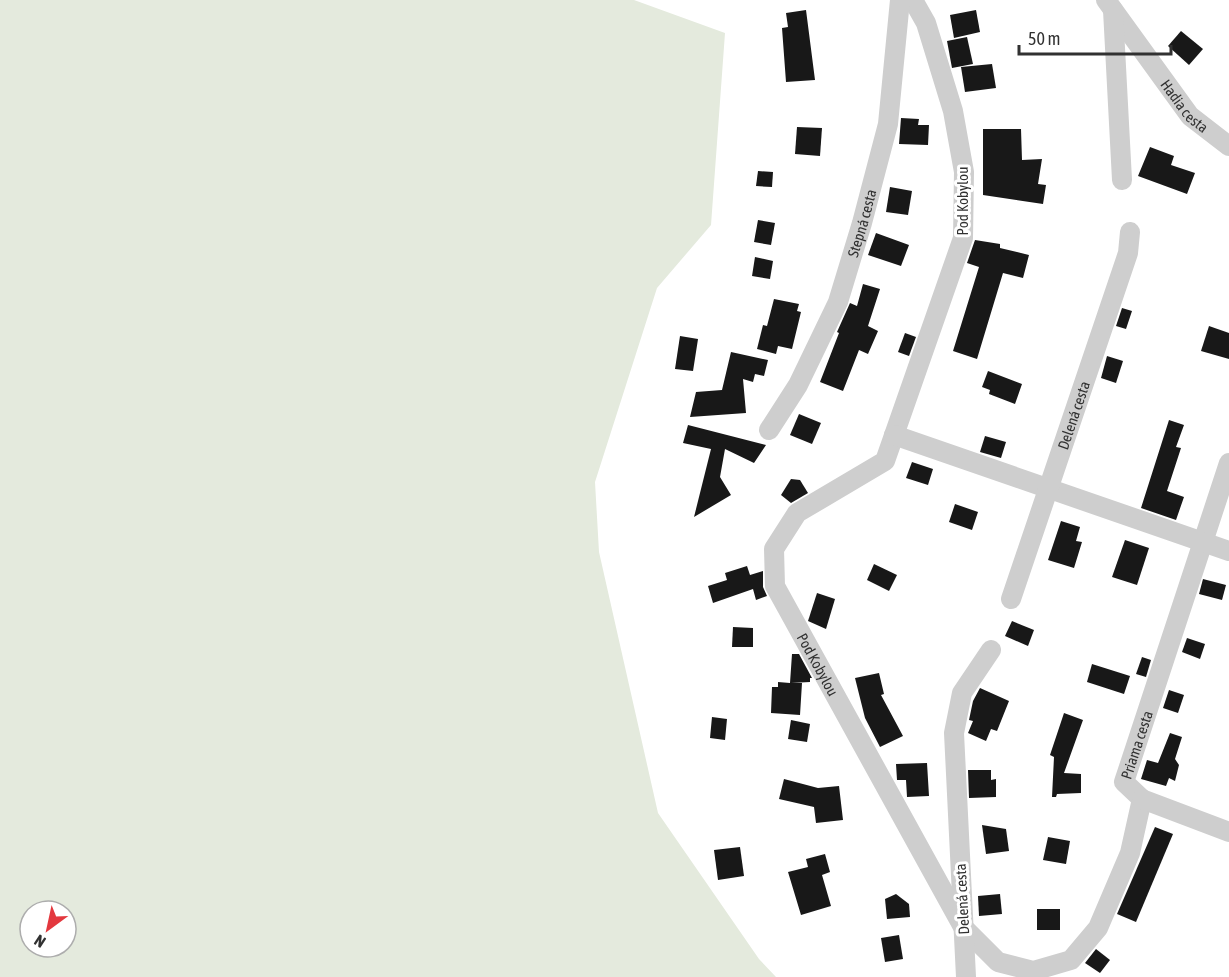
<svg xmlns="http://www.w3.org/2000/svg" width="1229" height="977" viewBox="0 0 1229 977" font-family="'Asap Condensed',sans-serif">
<rect width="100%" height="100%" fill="#fff"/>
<path fill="#e4eadd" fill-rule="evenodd" d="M 0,0 L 634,0 L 725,33 L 711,225 L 657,288 L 595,482 L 599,552 L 658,813 L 759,959 L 776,977 L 0,977 ZM 30,911 L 66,911 L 66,947 L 30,947 Z"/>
<g fill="#181818">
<polygon points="806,10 815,80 786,82 782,28 788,27 786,13"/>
<polygon points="976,10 980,32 954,38 950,15"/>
<polygon points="1181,31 1203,49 1189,65 1168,46"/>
<polygon points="967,37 973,64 952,68 947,41"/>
<polygon points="992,64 996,88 965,92 961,67"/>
<polygon points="901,118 919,119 918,125 929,125 928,145 899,144"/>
<polygon points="797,127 822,128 820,156 795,154"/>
<polygon points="983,129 1021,129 1022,160 1042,159 1038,184 1046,185 1043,204 983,195"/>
<polygon points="1150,147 1174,156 1171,165 1195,173 1187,194 1138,176"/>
<polygon points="758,171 773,172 772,187 756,186"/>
<polygon points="890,187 912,191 908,215 886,212"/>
<polygon points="758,220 775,223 771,245 754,242"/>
<polygon points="876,233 909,245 901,266 868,255"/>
<polygon points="975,240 1000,244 1000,248 1029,255 1023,278 1003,273 977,359 953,351 979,267 967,263"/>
<polygon points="755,257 773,261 770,279 752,276"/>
<polygon points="863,284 880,289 868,326 878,331 868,354 859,350 843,391 820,382 839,333 837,332 850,303 857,306"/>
<polygon points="774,299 799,304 797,311 801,312 792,349 778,346 776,354 757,349 763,325 767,326"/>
<polygon points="1122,308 1132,311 1126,329 1116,326"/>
<polygon points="1209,326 1229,333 1229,359 1201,351"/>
<polygon points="905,333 916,337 909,356 898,352"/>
<polygon points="680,336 698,339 693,371 675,369"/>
<polygon points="731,352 768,360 764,376 755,374 753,382 743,379 746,413 690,417 696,392 722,390"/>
<polygon points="1107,356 1123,361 1116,383 1101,378"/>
<polygon points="988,371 1022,384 1015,404 989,394 990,390 982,387"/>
<polygon points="799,414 821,423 812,444 790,435"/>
<polygon points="1169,420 1184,425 1176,447 1181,448 1167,491 1184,497 1176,520 1141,508"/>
<polygon points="688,425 766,445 754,463 725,449 720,477 731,495 694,517 711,449 683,443"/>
<polygon points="985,436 1006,442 1001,458 980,452"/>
<polygon points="912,462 933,469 928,485 906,478"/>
<polygon points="791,479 800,480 808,493 791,503 781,495"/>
<polygon points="955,504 978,512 972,530 949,522"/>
<polygon points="1061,521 1080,527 1076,541 1082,542 1074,568 1048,560"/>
<polygon points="1125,540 1149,548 1137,585 1112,577"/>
<polygon points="874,564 897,575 889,591 867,580"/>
<polygon points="747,566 750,575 763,571 763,587 767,596 756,600 753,589 713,603 708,586 727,580 725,573"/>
<polygon points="1203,579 1226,585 1222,600 1199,594"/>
<polygon points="817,593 835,599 826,629 808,621"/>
<polygon points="1012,621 1034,630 1028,646 1005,636"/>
<polygon points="733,627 753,628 753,647 732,647"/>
<polygon points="1187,638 1205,644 1200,659 1182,652"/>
<polygon points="792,654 799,654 812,678 810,678 810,682 791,683 802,683 800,715 771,713 772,687 778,687 778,682 790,683"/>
<polygon points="1142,657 1151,660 1146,677 1136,674"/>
<polygon points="1092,664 1130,676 1124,694 1087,682"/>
<polygon points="879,673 884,694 881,695 903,736 880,747 865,718 855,678"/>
<polygon points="980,688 1009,701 997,731 991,729 986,741 968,733 973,721 969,720 973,701"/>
<polygon points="1169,690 1184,695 1178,713 1163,708"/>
<polygon points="1064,713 1083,720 1064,773 1081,774 1081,793 1057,794 1056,797 1052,797 1054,757 1050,755"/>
<polygon points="712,717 727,719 725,740 710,738"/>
<polygon points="791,720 810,724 807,742 788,739"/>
<polygon points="1170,733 1182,737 1175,759 1179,765 1175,781 1169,778 1166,786 1141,779 1147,760 1158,763"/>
<polygon points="927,763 929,796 907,797 906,780 897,780 896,764"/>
<polygon points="968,770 991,770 991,780 996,779 996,797 969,798"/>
<polygon points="784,779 818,788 839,786 843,820 816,823 814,807 779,799"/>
<polygon points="982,825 1006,829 1009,851 986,854"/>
<polygon points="1155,827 1173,834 1136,922 1117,914"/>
<polygon points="1048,837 1070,841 1066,864 1043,860"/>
<polygon points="740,847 744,876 718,880 714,850"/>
<polygon points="825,854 830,872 822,875 831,906 801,915 788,872 808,867 806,859"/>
<polygon points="896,894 909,904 910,917 887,919 885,899"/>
<polygon points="1000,894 1002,914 979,916 978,896"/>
<rect x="1037" y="909" width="23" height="21"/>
<polygon points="899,935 903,959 885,962 881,938"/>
<polygon points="1096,949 1110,960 1100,973 1085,963"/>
</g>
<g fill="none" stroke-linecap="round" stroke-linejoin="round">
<g stroke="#cecece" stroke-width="20">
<path id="s1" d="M 913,0 L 926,23 L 953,111 L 964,172 L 963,238 L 885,461 L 797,513 L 774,549 L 775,586 L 963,927 L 998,962 L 1033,971 L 1071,960 L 1098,928 L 1130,853 L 1142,799 L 1124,782 L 1229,463"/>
<path id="s2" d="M 1106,0 L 1190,116 L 1229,146"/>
<polyline points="1113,10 1122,180"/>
<path id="s3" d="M 769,430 L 798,385 L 838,302 L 862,223 L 888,124 L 900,0"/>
<polyline points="894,435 1229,551"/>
<path id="s4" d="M 1011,599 L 1128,253 L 1130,232"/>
<polyline points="1142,799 1229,832"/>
<polyline points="966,977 954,733 962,693 991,650"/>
</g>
</g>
<g text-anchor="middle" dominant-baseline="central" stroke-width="6" stroke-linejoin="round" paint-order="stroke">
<g font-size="15" fill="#313131" stroke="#fff">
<text stroke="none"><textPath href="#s2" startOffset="132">Hadia cesta</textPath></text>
<text transform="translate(962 201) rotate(-90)">Pod Kobylou</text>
<text stroke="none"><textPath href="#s3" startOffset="228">Stepná cesta</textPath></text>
<text stroke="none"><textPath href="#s4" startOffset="194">Delená cesta</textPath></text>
<text stroke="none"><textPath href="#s1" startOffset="754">Pod Kobylou</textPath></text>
<text stroke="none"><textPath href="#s1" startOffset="1422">Priama cesta</textPath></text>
<text transform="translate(962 899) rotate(-93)">Delená cesta</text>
</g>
</g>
<g transform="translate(48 929) rotate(213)"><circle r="28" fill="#ffffff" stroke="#adadad" stroke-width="1.5"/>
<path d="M0-4.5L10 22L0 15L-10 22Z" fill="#e3383e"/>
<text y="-9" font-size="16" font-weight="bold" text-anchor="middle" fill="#313131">N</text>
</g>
<path d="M1019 45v9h152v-9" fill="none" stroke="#313131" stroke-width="3"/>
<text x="1028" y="45" font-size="18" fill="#313131" stroke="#ffffff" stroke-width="4.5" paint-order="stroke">50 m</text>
</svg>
